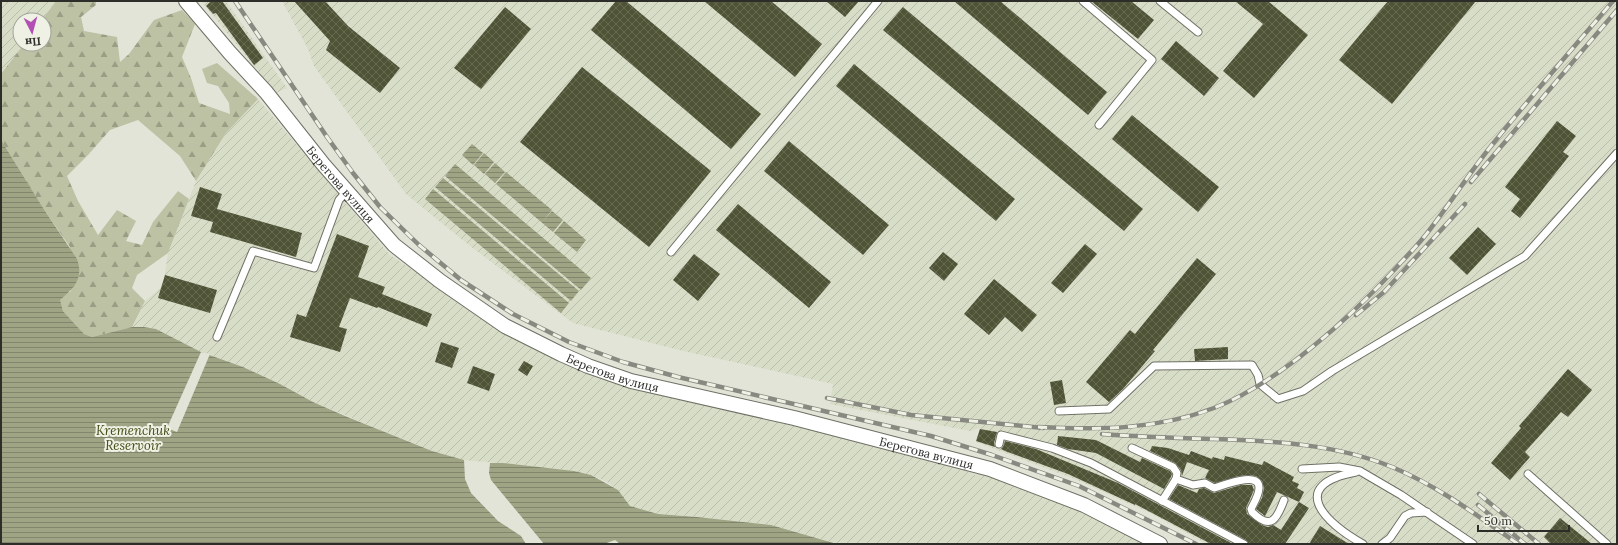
<svg xmlns="http://www.w3.org/2000/svg" width="1618" height="545" viewBox="0 0 1618 545" font-family="Lora,serif">
<defs>
<pattern id="industrial-furrows" width="10" height="10" patternUnits="userSpaceOnUse"><rect width="10" height="10" fill="#d8ddc8"/><path d="M-1 1l2-2M0 10L10 0M9 11l2-2" fill="none" stroke="#babeac"/></pattern>
<pattern id="forest-firs" width="22" height="20" patternUnits="userSpaceOnUse"><rect width="22" height="20" fill="#bcc2a3"/><path d="M5 1l3.5 6h-7zM16 11l3.5 6h-7z" fill="#999e85"/></pattern>
<pattern id="water-rules" width="6" height="5" patternUnits="userSpaceOnUse"><rect width="6" height="5" fill="#9ea484"/><path d="M0 2.5h6" fill="none" stroke="#81866c"/></pattern>
<pattern id="building-cross-hatch" width="8" height="8" patternUnits="userSpaceOnUse"><rect width="8" height="8" fill="#4f5437"/><path d="M0 0l8 8M0 8l8-8" fill="none" stroke="#666a52"/></pattern>
</defs>
<rect width="100%" height="100%" fill="#e1e4d7"/>
<g fill="url(#industrial-furrows)">
<polygon points="1,1 56,1 42,20 20,20 20,44 24,44 1,74"/>
<polygon points="201,1 226,1 287,88 276,93"/>
<polygon points="282,1 1617,1 1617,544 1207,544 1152,514 1077,480 976,442 980,428 970,431 830,404 833,384 679,350 573,323 470,246 406,194 314,66 308,49"/>
<polygon points="258,99 389,254 436,286 587,367 893,444 976,475 980,472 1073,506 1150,544 837,544 771,525 697,517 658,514 630,506 618,490 607,482 591,475 574,471 519,465 464,460 432,451 313,402 280,384 243,367 201,352 156,329 144,327 132,327 145,301 163,286 168,253 196,181 226,133"/>
</g>
<polygon fill="url(#forest-firs)" points="56,1 96,1 96,5 81,17 84,31 117,37 120,62 129,54 154,20 182,10 195,24 182,57 191,78 199,103 230,114 229,103 218,86 207,83 202,69 217,63 258,99 226,133 196,181 180,156 138,120 110,130 88,155 67,176 78,201 98,235 117,210 136,221 126,241 142,245 153,222 178,191 189,199 168,253 137,275 132,288 145,301 132,327 92,337 84,334 63,311 59,299 71,291 70,247 45,211 1,140 1,74 24,44 44,44 44,20 42,20"/>
<g fill="url(#water-rules)">
<path d="M 1,140 L 45,211 L 77,259 C 84,279 74,288 60,300 L 63,311 L 84,334 L 92,337 L 132,327 L 144,327 L 156,329 L 201,352 L 243,367 L 280,384 L 313,402 L 345,416 L 432,451 L 464,460 L 465,479 L 471,493 L 498,521 L 521,536 L 526,544 L 1,544 Z"/>
<polygon points="472,144 483,153 473,165 462,155"/>
<polygon points="484,153 494,162 484,174 474,165"/>
<polygon points="495,163 505,172 495,183 485,174"/>
<polygon points="455,164 591,278 581,290 445,176"/>
<polygon points="506,172 552,210 543,221 552,211 563,220 553,232 496,184"/>
<polygon points="443,178 579,291 571,301 435,187"/>
<polygon points="433,189 569,303 561,313 425,199"/>
<polygon points="564,221 586,240 577,252 554,233"/>
<polygon points="490,463 503,463 574,471 591,475 618,490 630,506 658,514 697,517 771,525 837,544 620,544 615,540 604,544 544,544 491,480 489,473"/>
</g>
<polygon fill="#e1e4d7" points="201,352 210,354 177,432 167,428"/>
<g fill="url(#building-cross-hatch)">
<polygon points="211,1 222,1 263,58 254,65 216,13 213,14 206,6"/>
<polygon points="294,1 325,1 348,26 400,68 380,93 326,50 330,41"/>
<polygon points="616,1 626,1 761,114 731,149 591,30"/>
<polygon points="704,1 771,1 822,44 795,77"/>
<polygon points="826,1 859,1 845,17"/>
<polygon points="954,1 1000,1 1107,92 1088,115"/>
<polygon points="1091,1 1131,1 1154,20 1138,39"/>
<polygon points="1235,1 1268,1 1308,35 1254,98 1223,71 1263,24"/>
<polygon points="1388,1 1476,1 1392,104 1339,60"/>
<polygon points="505,7 531,29 481,89 454,68"/>
<polygon points="903,7 1143,209 1124,231 883,30"/>
<polygon points="1176,41 1219,78 1204,96 1161,59"/>
<polygon points="854,64 1015,199 996,221 836,86"/>
<polygon points="582,67 711,171 649,247 520,142"/>
<polygon points="1132,115 1219,187 1198,212 1112,139"/>
<polygon points="1557,121 1576,136 1563,152 1569,156 1520,218 1511,211 1520,199 1505,187"/>
<polygon points="789,141 889,225 863,255 764,171"/>
<polygon points="200,187 222,194 217,209 302,233 296,257 210,232 213,222 191,216"/>
<polygon points="738,204 831,282 809,308 716,230"/>
<polygon points="1478,227 1496,244 1467,275 1449,258"/>
<polygon points="337,234 369,246 358,277 385,287 382,294 432,314 427,327 378,307 377,308 350,298 339,327 347,329 340,352 290,337 297,314 306,317"/>
<polygon points="1085,244 1097,254 1063,293 1051,283"/>
<polygon points="943,252 958,264 944,281 929,268"/>
<polygon points="694,254 720,274 698,301 673,280"/>
<polygon points="1197,258 1216,274 1153,350 1155,351 1123,389 1109,402 1086,382 1130,330 1135,334"/>
<polygon points="165,275 217,290 210,313 158,298"/>
<polygon points="994,279 1037,315 1022,332 1005,317 989,335 964,314"/>
<polygon points="441,342 459,348 452,368 435,362"/>
<polygon points="1228,347 1228,359 1195,361 1194,349"/>
<polygon points="524,361 533,366 527,376 518,370"/>
<polygon points="473,366 495,374 489,391 467,383"/>
<polygon points="1568,369 1592,390 1568,417 1561,412 1525,452 1530,457 1510,480 1491,463 1521,428 1519,426"/>
<polygon points="1062,380 1066,403 1054,405 1050,382"/>
<polygon points="980,429 997,432 994,443 995,447 976,441"/>
<polygon points="1058,436 1096,440 1140,462 1142,458 1170,471 1172,474 1171,477 1164,489 1096,453 1068,449 1057,445"/>
<polygon points="1005,441 1036,449 1118,483 1233,544 1211,544 1135,504 1135,505 1068,474 1005,451 1001,449 1003,447"/>
<polygon points="1152,446 1168,448 1189,455 1191,451 1212,459 1213,457 1224,460 1225,456 1262,465 1264,461 1294,477 1292,481 1299,484 1297,488 1304,492 1299,502 1277,492 1265,516 1256,509 1262,498 1264,488 1262,481 1256,476 1248,475 1239,476 1215,483 1205,478 1209,470 1187,462 1182,476 1181,470 1175,463 1150,451"/>
<polygon points="1178,485 1197,493 1199,489 1204,488 1214,493 1241,485 1252,485 1254,490 1246,508 1247,514 1262,525 1268,527 1273,525 1281,530 1299,502 1309,508 1285,544 1249,544 1246,540 1169,499"/>
<polygon points="1560,518 1592,544 1551,544 1544,537"/>
<polygon points="1320,526 1349,544 1309,544"/>
</g>
<g fill="none" stroke-linecap="round" stroke-linejoin="round">
<g stroke="#6e7165" stroke-width="9">
<g id="service">
<polyline points="1083,1 1152,60 1099,125"/>
<polyline points="1160,1 1198,32"/>
<polyline points="671,252 878,1"/>
<polyline points="217,337 253,251 314,268 339,200 347,191"/>
<polyline points="1059,411 1109,409 1154,366 1252,365 1258,375 1260,384 1278,399 1303,391 1332,371 1525,256 1617,153"/>
<polyline points="999,444 1001,435 1052,448 1091,463 1244,544"/>
<polyline points="1132,448 1173,467 1177,473 1176,479"/>
<polyline points="1302,469 1339,467 1360,471 1401,495 1473,544"/>
<path d="M 1356,472 C 1286,485 1325,523 1363,544"/>
<polyline points="1528,474 1607,544"/>
<path d="M 1162,501 L 1176,479 L 1193,485 L 1205,483 L 1214,488 C 1222,486 1260,470 1259,488 C 1259,495 1254,503 1251,509 L 1252,512 C 1271,531 1277,519 1284,500"/>
<polyline points="1382,544 1390,538 1405,516 1411,513 1427,512"/>
</g>
</g>
<g stroke="#6e7165" stroke-width="16">
<g id="minor">
<path id="s1" d="M 186,1 L 230,53 L 266,92 L 323,164 L 394,245 L 440,281 L 505,326 L 561,354 L 588,366 L 631,381 L 794,418 L 990,469 L 1084,505 L 1160,544"/>
</g>
</g>
<use href="#service" stroke="#fff" stroke-width="7"/>
<use href="#minor" stroke="#fff" stroke-width="14"/>
<g stroke="#888a81" stroke-width="4.5">
<g id="rail">
<polyline points="235,1 327,137 353,173 380,207 419,245 461,280 513,314 569,342 623,362 678,377 931,436 992,455 1079,486 1196,544"/>
<polyline points="1471,182 1617,10"/>
<polyline points="1356,315 1384,292 1465,204"/>
<polyline points="827,398 911,415 1043,428"/>
<path d="M 1038,427 C 1099,430 1156,430 1214,408 C 1278,383 1349,319 1396,268 C 1405,258 1415,248 1424,237 C 1449,206 1470,171 1496,140 C 1534,93 1574,47 1613,1"/>
<path d="M 1102,434 C 1139,437 1177,438 1214,439 C 1274,441 1336,444 1392,467 C 1438,486 1478,516 1518,544"/>
<polyline points="1479,494 1539,544"/>
<polyline points="1478,505 1525,544"/>
</g>
</g>
<use href="#rail" stroke="#eef1e4" stroke-width="3" stroke-dasharray="9" stroke-linecap="butt"/>
</g>
<g text-anchor="middle" dominant-baseline="central" stroke-width="4" stroke-linejoin="round" paint-order="stroke">
<g font-size="12" fill="#2d2e29" stroke="#eef1e4">
<text stroke="none"><textPath href="#s1" startOffset="240">Берегова вулиця</textPath></text>
<text stroke="none"><textPath href="#s1" startOffset="576">Берегова вулиця</textPath></text>
<text stroke="none"><textPath href="#s1" startOffset="900">Берегова вулиця</textPath></text>
</g>
<g font-size="13" font-style="italic" fill="#464d18" stroke="#eef1e4">
<text x="133" y="430">Kremenchuk<tspan x="133" dy="15">Reservoir</tspan></text>
</g>
</g>
<rect width="1618" height="545" fill="none" stroke="#2d2e29" stroke-width="4"/>
<g transform="translate(32 32) rotate(174)"><circle r="19" fill="#eef1e4" stroke="#a1a399"/>
<path d="M0-3L7 15L0 10L-7 15Z" fill="#b24eb4"/>
<text y="-6" font-size="11" font-weight="bold" text-anchor="middle" fill="#2d2e29">Пн</text>
</g>
<path d="M1478 525v6h91v-6" fill="none" stroke="#2d2e29" stroke-width="2"/>
<text x="1484" y="525" font-size="12" fill="#2d2e29" stroke="#eef1e4" stroke-width="3" paint-order="stroke">50 m</text>
</svg>
